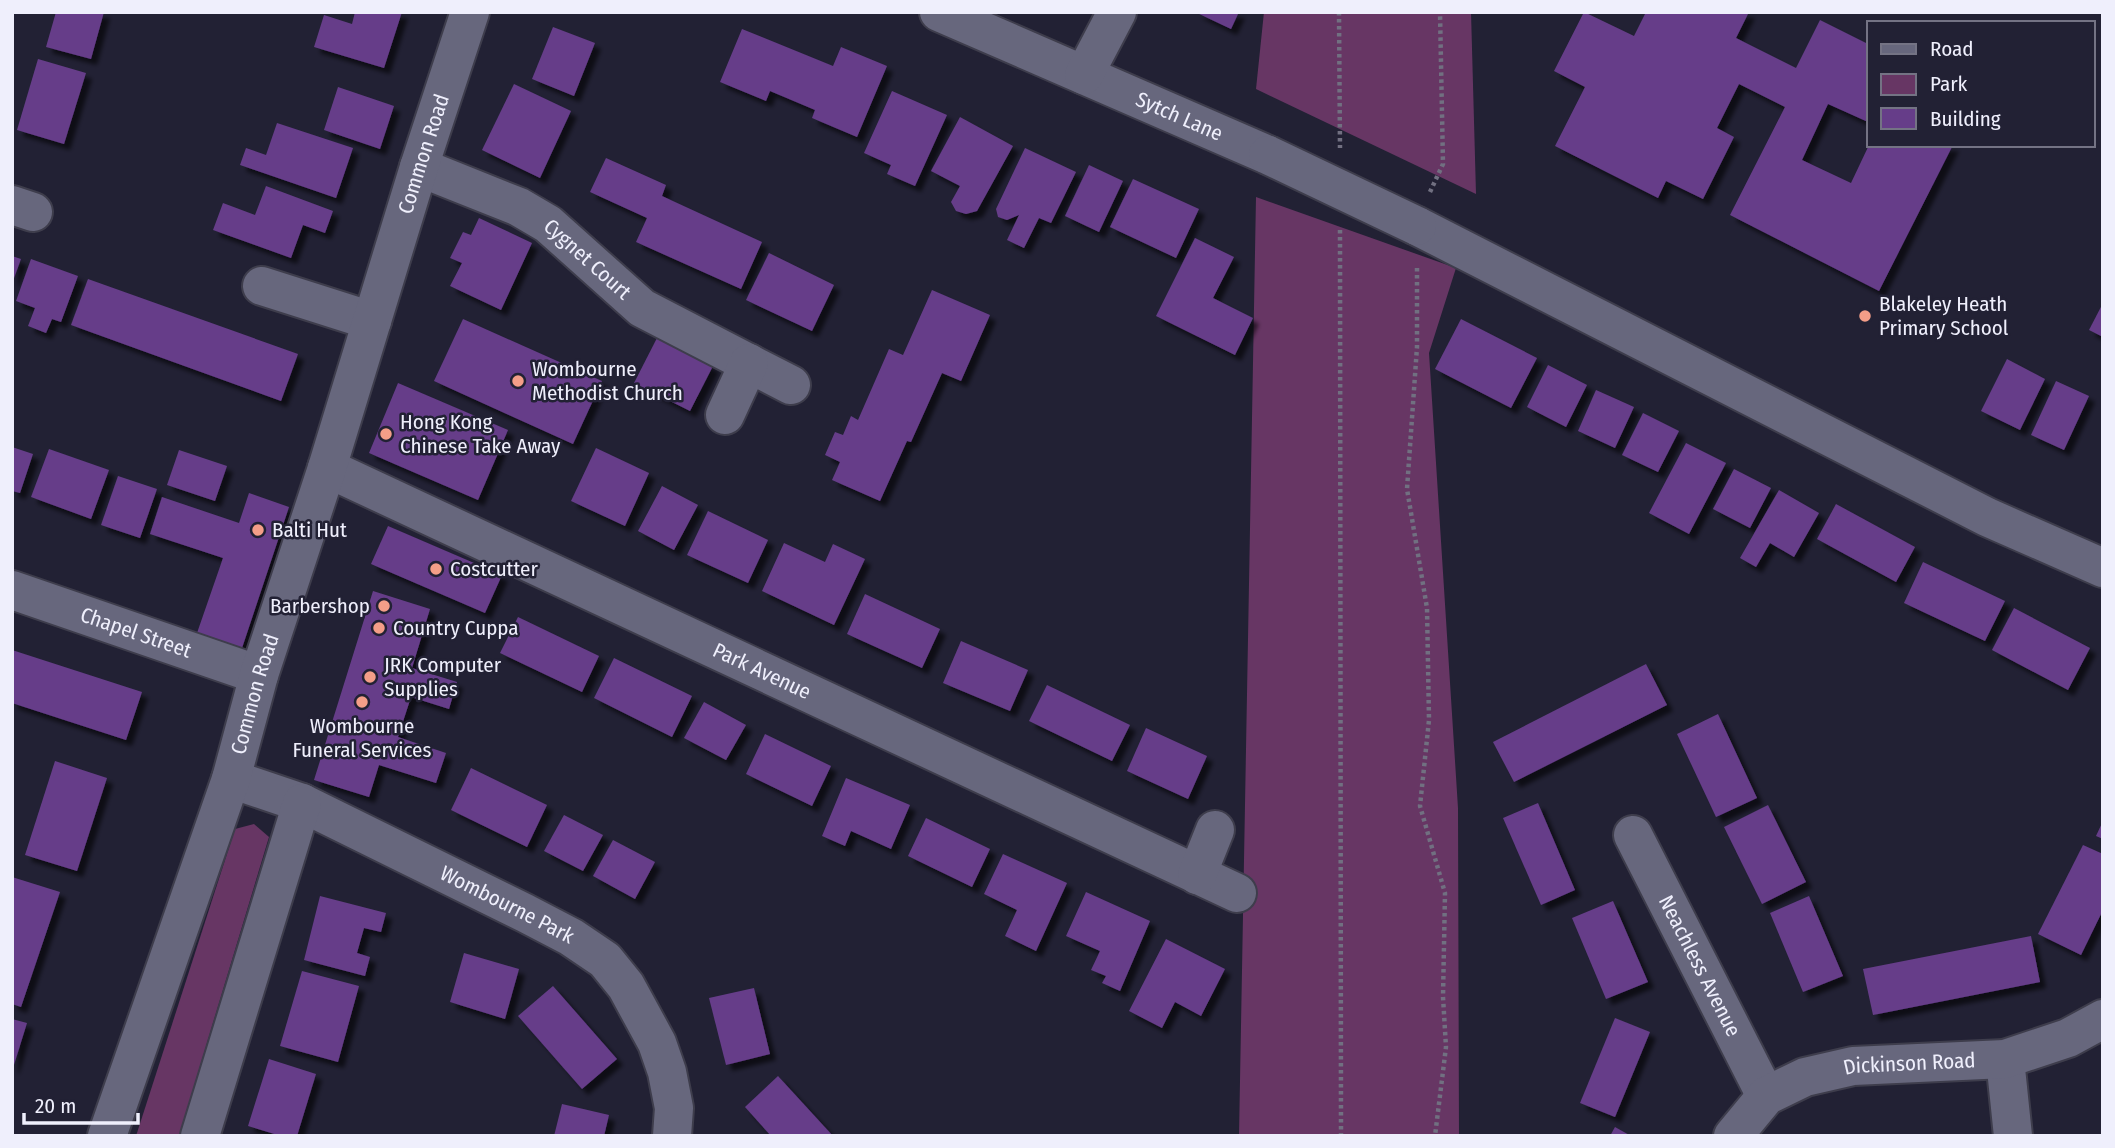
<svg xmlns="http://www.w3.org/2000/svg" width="2115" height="1148" viewBox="0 0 2115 1148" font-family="'Fira Sans Condensed',sans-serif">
<defs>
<filter id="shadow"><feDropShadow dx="6" dy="6" stdDeviation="2" flood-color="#0009"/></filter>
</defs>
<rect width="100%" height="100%" fill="#222134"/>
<g fill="#673664">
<polygon points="1264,12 1471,12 1476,194 1256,89"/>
<polygon points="1256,197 1456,268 1429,353 1458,808 1459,1136 1239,1136"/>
<polygon points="254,824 269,837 179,1136 136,1136 235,829"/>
</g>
<g fill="#663d89" filter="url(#shadow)">
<polygon points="56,12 104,12 91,59 46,47"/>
<polygon points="355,12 402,12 384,68 314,47 324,15 352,24"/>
<polygon points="1195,12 1239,12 1231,29"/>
<polygon points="1584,12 1634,36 1646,12 1749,12 1736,38 1796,68 1820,20 1868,44 1868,122 1828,104 1802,160 1851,183 1869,145 1953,145 1879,291 1730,215 1785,107 1739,84 1717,128 1734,137 1703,199 1666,181 1658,198 1555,146 1585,87 1554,71"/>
<polygon points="553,27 595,43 574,96 532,79"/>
<polygon points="742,29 833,66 841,47 887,66 857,137 812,118 815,110 770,91 766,101 720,82"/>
<polygon points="38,59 86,73 64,144 17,130"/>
<polygon points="514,84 571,111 540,178 482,150"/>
<polygon points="338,87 394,106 380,149 324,130"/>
<polygon points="892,91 947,115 915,186 887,174 891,165 864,153"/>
<polygon points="960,117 1013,146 977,211 966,214 956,211 951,202 960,186 931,171"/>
<polygon points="277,123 353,148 336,198 240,165 246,148 266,155"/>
<polygon points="1025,148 1076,172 1051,223 1039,218 1024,248 1007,240 1019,215 1007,220 998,217 996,209"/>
<polygon points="606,158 666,185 662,196 762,242 741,289 636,242 647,218 590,192"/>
<polygon points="1089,165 1123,181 1099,232 1065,216"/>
<polygon points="1133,179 1199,209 1176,258 1110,227"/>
<polygon points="266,186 333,211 325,233 303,225 291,258 213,230 223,203 255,215"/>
<polygon points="479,218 532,243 501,310 450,286 462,263 450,258 463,232 471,235"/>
<polygon points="1195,238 1234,257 1213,298 1253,318 1235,355 1156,316"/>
<polygon points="769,253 834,285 812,331 746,300"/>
<polygon points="12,256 21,259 13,281 12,281"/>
<polygon points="31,259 78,276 61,322 52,319 46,333 28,326 35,308 16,301"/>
<polygon points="88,279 298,354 281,401 71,325"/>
<polygon points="932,290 990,315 961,381 942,373 911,442 907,441 880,501 832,480 840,462 825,455 835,432 843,435 851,416 858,420 889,349 903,355"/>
<polygon points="2103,303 2103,337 2089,330"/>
<polygon points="463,319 602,381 573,444 434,381"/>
<polygon points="1461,319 1537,358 1511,408 1435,369"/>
<polygon points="657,338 713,366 690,411 634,383"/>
<polygon points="2007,359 2045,379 2020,430 1981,411"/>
<polygon points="1548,365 1587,385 1566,427 1527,407"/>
<polygon points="2056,381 2089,396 2064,450 2031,435"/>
<polygon points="398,383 508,430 478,500 369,453"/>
<polygon points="1596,390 1634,407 1615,448 1578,431"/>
<polygon points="1643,413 1679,431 1658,472 1622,455"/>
<polygon points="1686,443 1726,463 1689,534 1649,513"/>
<polygon points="12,447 33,454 20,493 12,491"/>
<polygon points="596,448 649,473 625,526 571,501"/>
<polygon points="49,449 109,470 91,519 31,497"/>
<polygon points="179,450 227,466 215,501 167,485"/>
<polygon points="1734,469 1771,488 1750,528 1713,509"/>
<polygon points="118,476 157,489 140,538 101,525"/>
<polygon points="662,486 698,505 674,550 638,531"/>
<polygon points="1779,490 1819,513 1794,557 1770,543 1756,567 1740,558"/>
<polygon points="249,493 289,507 242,648 197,633 223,558 150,534 162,497 239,523"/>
<polygon points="1836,504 1915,547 1896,582 1817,539"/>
<polygon points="708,511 768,540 748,583 687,555"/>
<polygon points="388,526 502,575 485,613 371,564"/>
<polygon points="784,543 825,562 833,544 865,559 834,625 762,591"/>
<polygon points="1923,562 2005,601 1985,641 1904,603"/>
<polygon points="373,591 430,609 412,668 457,682 449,709 411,697 398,737 446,753 436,783 379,765 369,797 314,780"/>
<polygon points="865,594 940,629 922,668 847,634"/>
<polygon points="2014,608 2090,648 2068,690 1992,650"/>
<polygon points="518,617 599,656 582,692 500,653"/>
<polygon points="961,641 1028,670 1010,711 943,683"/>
<polygon points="12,650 142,692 126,740 12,703"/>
<polygon points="614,658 692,696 672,737 594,698"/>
<polygon points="1646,664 1667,705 1514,782 1493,742"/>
<polygon points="1047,685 1130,725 1112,761 1029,721"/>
<polygon points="704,702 746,725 726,760 684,738"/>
<polygon points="1718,714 1757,798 1716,817 1677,734"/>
<polygon points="1146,728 1207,756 1188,799 1127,771"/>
<polygon points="765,734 831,766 812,806 746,774"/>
<polygon points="55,761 107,778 77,871 25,855"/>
<polygon points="471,768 547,805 527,847 451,810"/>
<polygon points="846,778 910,805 891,849 851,831 845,846 822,836"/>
<polygon points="1538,803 1575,890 1541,905 1503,818"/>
<polygon points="1768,805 1806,882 1762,904 1724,827"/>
<polygon points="564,815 603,835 583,871 544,851"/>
<polygon points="926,818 990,849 972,887 908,856"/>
<polygon points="2103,821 2103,839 2096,836"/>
<polygon points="613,840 655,862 635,899 593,876"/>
<polygon points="2083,845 2103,854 2103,910 2081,955 2038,934"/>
<polygon points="1003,854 1067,883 1036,951 1005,936 1017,910 984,894"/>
<polygon points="12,877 60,892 21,1007 12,1004"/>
<polygon points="1086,892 1150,921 1120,991 1102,983 1106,976 1091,970 1100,951 1066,936"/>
<polygon points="320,896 386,913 381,932 364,928 357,953 370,957 365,976 304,960"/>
<polygon points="1809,896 1843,976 1803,992 1770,913"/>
<polygon points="1613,901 1648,982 1606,999 1572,918"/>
<polygon points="2031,936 2040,982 1873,1015 1863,969"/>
<polygon points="1166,939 1225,969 1201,1016 1175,1002 1162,1028 1129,1011"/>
<polygon points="464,953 519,969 505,1019 450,1002"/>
<polygon points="302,971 359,986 338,1062 280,1046"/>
<polygon points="553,986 617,1059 582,1089 518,1016"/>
<polygon points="754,988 770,1054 726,1065 709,998"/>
<polygon points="1615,1018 1650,1032 1615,1117 1580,1103"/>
<polygon points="12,1019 27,1023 13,1068 12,1068"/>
<polygon points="269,1059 316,1074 297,1136 281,1136 248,1126"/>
<polygon points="778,1076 833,1136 771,1136 745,1107"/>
<polygon points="562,1104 609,1115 604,1136 554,1136"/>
<polygon points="1615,1127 1631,1136 1610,1136"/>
</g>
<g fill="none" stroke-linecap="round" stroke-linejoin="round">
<g stroke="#3e3d4c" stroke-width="42">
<g id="minor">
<path id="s1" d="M 939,12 L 1268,155"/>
<polyline points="1084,75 1117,12"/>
<path id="s2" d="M 419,167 L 519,207 L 548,224 L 642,308 L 791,385"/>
<polyline points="12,205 33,212"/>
<polyline points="1417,226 1987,517 2103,568"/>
<polyline points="262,286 372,321"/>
<polyline points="725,415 749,363"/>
<path id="s3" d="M 327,468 L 1237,893"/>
<path id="s4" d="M 12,590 L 259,675"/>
<path id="s5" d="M 231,779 L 302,803 L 525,913 L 571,937 L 605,960 L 626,986 L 657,1043 L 667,1072 L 674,1108 L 672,1136"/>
<path id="s6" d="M 1633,835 L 1766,1096"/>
<polyline points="1197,875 1215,830"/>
<polyline points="2005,1059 2013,1136"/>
<path id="s7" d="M 107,1136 L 231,779 L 259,675 L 327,468 L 419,167 L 470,12"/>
<polyline points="200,1136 302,803"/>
<path id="s8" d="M 1733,1136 L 1766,1096 L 1805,1077 L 1853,1066 L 2005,1059 L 2068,1038 L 2103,1019"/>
</g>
</g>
<g stroke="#717081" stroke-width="4.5" stroke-dasharray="3.5 3.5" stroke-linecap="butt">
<polyline points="1339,12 1340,148"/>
<polyline points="1430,192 1443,164 1440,12"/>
<polyline points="1340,230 1341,1136"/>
<polyline points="1417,268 1417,347 1407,489 1427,608 1429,720 1420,806 1445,893 1443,997 1446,1047 1435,1136"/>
</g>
<use href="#minor" stroke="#67677d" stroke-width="38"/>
<g stroke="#3e3d4c" stroke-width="42" stroke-linecap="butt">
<polyline id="minor-bridge" points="1268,155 1417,226"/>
</g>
<use href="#minor-bridge" stroke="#67677d" stroke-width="38"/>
</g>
<g fill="#f49e88" stroke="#222134" stroke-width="2.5">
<circle cx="1865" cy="316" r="7"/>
<circle cx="518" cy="381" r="7"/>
<circle cx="386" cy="434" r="7"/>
<circle cx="258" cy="530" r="7"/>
<circle cx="436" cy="569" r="7"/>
<circle cx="384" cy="606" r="7"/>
<circle cx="379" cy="628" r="7"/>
<circle cx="370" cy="677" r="7"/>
<circle cx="362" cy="702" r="7"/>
</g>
<g text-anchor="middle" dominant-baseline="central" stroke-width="5" stroke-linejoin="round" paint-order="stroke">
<g font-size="21" fill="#efeffc" stroke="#222134">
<text stroke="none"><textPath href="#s1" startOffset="262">Sytch Lane</textPath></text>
<text stroke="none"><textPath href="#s7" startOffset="1032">Common Road</textPath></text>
<text stroke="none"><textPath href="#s2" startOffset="194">Cygnet Court</textPath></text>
<text stroke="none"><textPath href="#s4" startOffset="131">Chapel Street</textPath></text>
<text stroke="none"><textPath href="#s3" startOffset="480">Park Avenue</textPath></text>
<text stroke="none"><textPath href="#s7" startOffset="466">Common Road</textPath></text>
<text stroke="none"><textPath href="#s5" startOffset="304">Wombourne Park</textPath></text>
<text stroke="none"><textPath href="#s6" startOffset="147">Neachless Avenue</textPath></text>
<text stroke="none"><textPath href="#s8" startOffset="201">Dickinson Road</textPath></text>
</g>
<g font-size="21" fill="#efeffc" stroke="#222134" text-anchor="start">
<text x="1879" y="304">Blakeley Heath<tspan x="1879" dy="24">Primary School</tspan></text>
<text x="532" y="369">Wombourne<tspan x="532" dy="24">Methodist Church</tspan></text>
<text x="400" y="422">Hong Kong<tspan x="400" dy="24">Chinese Take Away</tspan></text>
<text x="272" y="530">Balti Hut</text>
<text x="450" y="569">Costcutter</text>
<text x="370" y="606" text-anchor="end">Barbershop</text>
<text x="393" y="628">Country Cuppa</text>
<text x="384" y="665">JRK Computer<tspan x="384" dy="24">Supplies</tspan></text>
<text x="362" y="726" text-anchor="middle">Wombourne<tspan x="362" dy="24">Funeral Services</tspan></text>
</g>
</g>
<rect width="2115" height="1148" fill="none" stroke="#efeffc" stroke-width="28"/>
<rect x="1867" y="21" width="228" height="126" fill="#222134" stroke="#747384" stroke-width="2"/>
<rect x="1881" y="44" width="35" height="10" fill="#67677d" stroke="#747384" stroke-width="2"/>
<text x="1930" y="56" font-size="21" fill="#efeffc">Road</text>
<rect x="1881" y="74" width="35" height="21" fill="#673664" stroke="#747384" stroke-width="2"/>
<text x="1930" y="91" font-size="21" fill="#efeffc">Park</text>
<rect x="1881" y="108" width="35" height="21" fill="#663d89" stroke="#747384" stroke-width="2"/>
<text x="1930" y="126" font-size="21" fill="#efeffc">Building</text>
<path d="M24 1113v10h114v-10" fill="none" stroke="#efeffc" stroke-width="3.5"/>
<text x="35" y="1113" font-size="21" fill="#efeffc" stroke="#222134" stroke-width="5" paint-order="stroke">20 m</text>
</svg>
